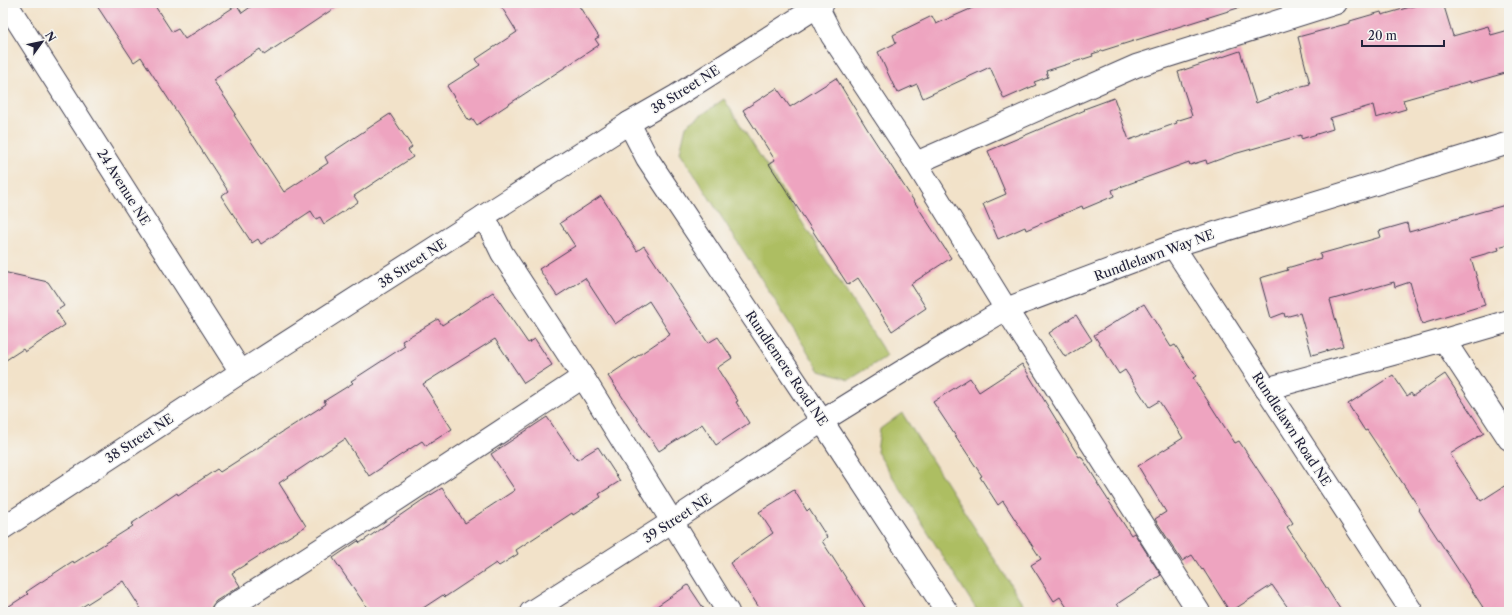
<svg xmlns="http://www.w3.org/2000/svg" width="1512" height="615" viewBox="0 0 1512 615" font-family="'Libre Caslon Text',serif">
<rect width="100%" height="100%" fill="#f6f6f2"/>
<filter id="ink" filterUnits="userSpaceOnUse"><feTurbulence type="fractalNoise" baseFrequency=".025" numOctaves="2"/><feDisplacementMap in="SourceGraphic" scale="8" xChannelSelector="R" yChannelSelector="G"/><feConvolveMatrix kernelMatrix="1 2 1 2 8 2 1 2 1" color-interpolation-filters="sRGB"/></filter>
<filter id="wash" filterUnits="userSpaceOnUse"><feTurbulence type="fractalNoise" baseFrequency=".012" numOctaves="4" result="noise"/><feDisplacementMap in="SourceGraphic" scale="16" xChannelSelector="R" yChannelSelector="G"/><feGaussianBlur stdDeviation="0.9" result="paint"/><feColorMatrix in="noise" values="0 0 0 0 0 0 0 0 0 0 0 0 0 0 0 0 0 1.4 0 .05"/><feComposite in="paint" operator="in"/></filter>
<g filter="url(#wash)">
<rect width="100%" height="100%" fill="#f2e2c9"/>
<g fill="#adbe62" stroke="#68704e">
<polygon points="724,99 887,356 849,380 820,371 680,152 686,126"/>
<polygon points="902,413 1028,612 978,612 877,452 880,429"/>
</g>
<g id="blocks">
<g fill="#eea4c0">
<polygon points="95,3 153,3 172,32 178,29 185,39 237,5 242,13 256,3 342,3 264,55 260,49 213,80 236,114 234,115 284,192 328,163 325,157 390,114 412,147 408,150 413,157 354,196 358,202 324,224 320,217 316,219 311,211 261,244 258,239 252,243 221,196 228,191 190,132 141,57 134,62"/>
<polygon points="499,3 577,3 599,37 595,39 599,45 477,125 473,119 469,121 447,86 480,65 476,59 517,32"/>
<polygon points="984,3 1240,3 1241,7 1092,54 1093,56 1046,71 1048,77 1034,82 1036,85 1004,99 990,67 923,98 917,84 897,93 878,52 896,43 893,35 932,16 936,24"/>
<polygon points="1424,3 1443,3 1453,36 1488,26 1491,35 1509,30 1509,72 1470,83 1470,81 1403,100 1406,109 1376,118 1373,105 1330,118 1333,129 1301,139 1301,135 1234,154 1207,164 1206,160 1190,165 1189,162 1112,190 1114,196 1083,209 1082,206 1026,230 1025,227 998,239 983,204 1006,194 988,151 1085,110 1084,109 1114,98 1129,140 1177,123 1176,121 1192,116 1178,72 1240,51 1256,103 1290,89 1310,84 1298,37 1350,23 1350,21 1381,12 1382,15"/>
<polygon points="836,78 871,135 951,258 911,284 926,308 892,331 858,278 848,285 769,164 775,160 743,110 777,88 790,107"/>
<polygon points="601,196 637,251 644,246 708,343 718,337 732,358 717,368 738,401 736,402 749,423 716,445 702,424 659,451 608,376 670,334 649,301 615,324 585,278 557,296 539,269 575,246 560,223"/>
<polygon points="1509,204 1509,244 1498,247 1499,250 1471,258 1485,305 1422,324 1410,282 1395,287 1394,282 1330,300 1343,346 1312,355 1300,313 1285,317 1284,313 1271,318 1260,278 1288,270 1287,268 1321,258 1320,254 1381,237 1379,231 1407,223 1409,232"/>
<polygon points="3,272 48,282 64,306 56,311 65,325 25,352 23,349 3,362"/>
<polygon points="493,292 528,343 535,339 552,365 524,383 495,339 423,384 452,429 426,446 422,441 369,476 345,439 279,483 306,526 232,573 240,586 216,601 212,606 211,612 143,612 123,581 74,612 3,612 3,610 28,594 26,592 73,561 74,563 133,526 131,524 177,493 178,495 217,469 220,472 326,404 324,401 353,383 351,381 405,346 402,341 438,319 442,325"/>
<polygon points="1144,304 1171,347 1175,345 1196,376 1193,378 1235,443 1239,441 1293,523 1287,527 1342,612 1291,612 1272,585 1230,612 1203,569 1202,570 1192,555 1182,561 1155,519 1166,512 1138,466 1183,438 1159,401 1149,407 1125,370 1119,374 1094,335"/>
<polygon points="1076,315 1092,340 1065,357 1049,333"/>
<polygon points="1022,364 1079,457 1081,456 1098,483 1097,483 1131,535 1134,533 1161,575 1117,604 1123,612 1070,612 1060,597 1054,601 1031,565 1041,559 1003,501 998,505 980,477 982,476 933,402 970,378 979,392"/>
<polygon points="1445,374 1484,433 1450,454 1481,501 1509,483 1509,612 1486,612 1419,510 1420,509 1367,430 1365,431 1348,404 1393,375 1407,396 1411,393 1413,396"/>
<polygon points="547,417 575,458 576,457 577,460 598,447 620,481 599,494 601,497 573,515 572,513 516,550 518,554 499,566 496,563 445,597 443,595 417,612 370,612 333,558 358,541 360,543 421,501 442,488 465,523 515,490 491,454"/>
<polygon points="794,490 807,511 809,509 827,537 822,541 868,612 762,612 730,563 773,533 759,512"/>
<polygon points="688,585 706,612 648,612"/>
</g>
</g>
</g>
<g filter="url(#ink)">
<use href="#blocks" fill-opacity="0" stroke="#413f50" stroke-width="1"/>
<g fill="none" stroke-linecap="round" stroke-linejoin="round">
<g stroke="#413f50" stroke-width="24">
<g id="minor">
<polyline points="6,3 241,372"/>
<polyline points="817,6 832,36 916,163"/>
<polyline points="629,123 647,158 822,421 947,612"/>
<polyline points="484,216 502,253 583,377 728,612"/>
<polyline points="1173,246 1412,612"/>
<polyline points="1509,321 1444,340 1509,439"/>
<polyline points="1266,389 1444,340"/>
<polyline points="3,528 241,372 629,123 676,96 823,3"/>
<polyline points="223,612 360,524 583,377"/>
<polyline points="531,612 673,521 822,421 927,356 1006,309 1173,246 1509,143"/>
<polyline points="1199,612 1006,309 916,163 1136,66 1336,3"/>
</g>
</g>
<use href="#minor" stroke="#fff" stroke-width="22"/>
</g>
</g>
<g text-anchor="middle" dominant-baseline="central" stroke-width="3" stroke-linejoin="round" paint-order="stroke">
<g font-size="13" fill="#22223b" stroke="#f6f6f2">
<text transform="translate(685 89) rotate(-32)">38 Street NE</text>
<text transform="translate(124 187) rotate(58)">24 Avenue NE</text>
<text transform="translate(1154 255) rotate(-20)">Rundlelawn Way NE</text>
<text transform="translate(412 263) rotate(-33)">38 Street NE</text>
<text transform="translate(787 368) rotate(56)">Rundlemere Road NE</text>
<text transform="translate(1292 429) rotate(57)">Rundlelawn Road NE</text>
<text transform="translate(139 438) rotate(-33)">38 Street NE</text>
<text transform="translate(677 518) rotate(-33)">39 Street NE</text>
</g>
</g>
<rect width="1512" height="615" fill="none" stroke="#f6f6f2" stroke-width="16"/>
<g transform="translate(42 42) rotate(57)" stroke="#f6f6f2" stroke-width="3" paint-order="stroke">
<path d="M0-3L7 15L0 10L-7 15Z" fill="#22223b"/>
<text y="-6" font-size="11" font-weight="bold" text-anchor="middle" fill="#22223b">N</text>
</g>
<path d="M1362 40v6h82v-6" fill="none" stroke="#22223b" stroke-width="2"/>
<text x="1368" y="40" font-size="12" fill="#22223b" stroke="#f6f6f2" stroke-width="3" paint-order="stroke">20 m</text>
</svg>
